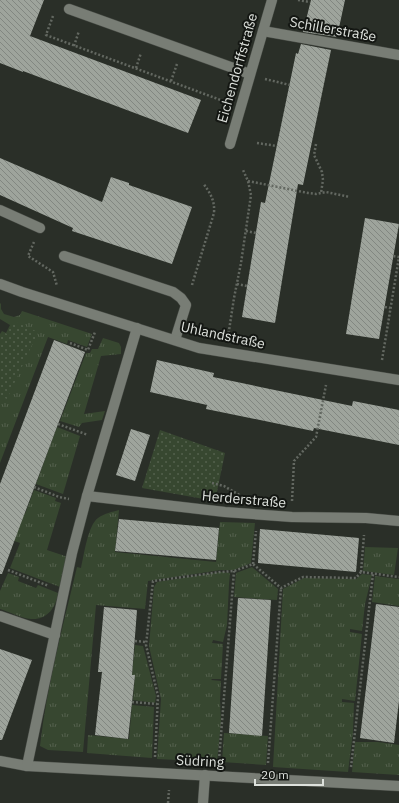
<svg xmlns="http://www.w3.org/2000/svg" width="399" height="803" viewBox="0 0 399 803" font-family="'IBM Plex Sans',sans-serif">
<defs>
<pattern id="grass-tufts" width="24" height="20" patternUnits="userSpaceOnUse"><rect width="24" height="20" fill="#374730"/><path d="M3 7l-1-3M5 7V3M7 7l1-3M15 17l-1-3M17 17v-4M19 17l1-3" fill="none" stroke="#54614d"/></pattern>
<pattern id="park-dots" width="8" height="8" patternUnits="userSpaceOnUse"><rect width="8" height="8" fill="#374730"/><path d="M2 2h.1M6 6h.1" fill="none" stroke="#54614d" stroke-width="1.8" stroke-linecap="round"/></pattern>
<pattern id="building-back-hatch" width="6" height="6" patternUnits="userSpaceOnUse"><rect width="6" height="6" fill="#9ea49c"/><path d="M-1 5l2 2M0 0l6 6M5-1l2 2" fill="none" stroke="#828781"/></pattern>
</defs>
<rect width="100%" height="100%" fill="#2a2f28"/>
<g fill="url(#grass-tufts)">
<polygon points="0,303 1,304 1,309 4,314 14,317 20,315 22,311 92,334 87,347 68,340 67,344 48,337 0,463 0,334 2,331 6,333 10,325 0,319"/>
<polygon points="103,338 119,343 121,347 121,354 101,356 84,414 105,411 102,420 82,423 79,427 60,421 86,353 90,353 92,349 98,349"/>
<polygon points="57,427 80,436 63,494 36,484"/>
<polygon points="34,490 56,498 55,501 61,503 47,550 68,557 60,587 10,568 20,543 0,536 0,505 25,514"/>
<path d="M 119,510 L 115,552 L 216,562 L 220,522 L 255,523 L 251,563 L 234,570 L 221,570 L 148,581 L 145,609 L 96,605 L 83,752 L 48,750 L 40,746 C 47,685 63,626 77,567 L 81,568 C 84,555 88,525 98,518 C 105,513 112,512 119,510 Z"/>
<polygon points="365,547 398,548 394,575 363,571"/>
<polygon points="252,567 278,589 277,600 234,597 236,573"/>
<polygon points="221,572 230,573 229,584 227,625 223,642 213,640 212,643 223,644 221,679 212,679 211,680 221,681 220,700 221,722 217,762 157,759 161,699 149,646 154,587 157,582"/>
<path d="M 8,573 L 19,577 L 18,581 L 36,588 L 38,585 L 58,593 C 56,608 47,620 31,619 C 21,618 10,612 0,609 L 0,591 Z"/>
<polygon points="362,574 372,575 365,604 362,631 350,629 350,632 362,634 355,701 342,699 342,702 354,703 353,732 348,772 273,767 283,589 304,578 356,579"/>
<polygon points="375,576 399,579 399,606 372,602"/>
<polygon points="135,645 143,646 156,696 155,703 133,700 135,675 132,675"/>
<polygon points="132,705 154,707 152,758 87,753 88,735 129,739"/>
<polygon points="224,733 268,736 266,765 222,762"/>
<polygon points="355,742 378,742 399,745 399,775 352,772"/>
</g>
<g fill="url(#park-dots)">
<polygon points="13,321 38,332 7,399 0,396 0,338 3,332 7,334"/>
<polygon points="160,430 225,453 215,501 142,488"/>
</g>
<g fill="url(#building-back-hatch)">
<polygon points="0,0 44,0 30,36 201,100 188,133 23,71 23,72 0,63"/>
<polygon points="311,0 345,0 337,37 303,32"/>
<polygon points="301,44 331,50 303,185 298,184 275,323 242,317 261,202 265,203 296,53 298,54"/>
<polygon points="0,158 102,202 111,177 129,183 129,185 192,207 172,264 72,231 73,228 0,195"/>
<polygon points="365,218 399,224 379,339 346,334"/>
<polygon points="54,340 85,352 2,574 0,574 0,484"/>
<polygon points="157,360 214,373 213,377 265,388 352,406 353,401 399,410 399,445 314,428 313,431 206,409 207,405 150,392"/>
<polygon points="131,429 150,435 135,481 116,475"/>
<polygon points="119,519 219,528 216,560 115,551"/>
<polygon points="260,529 359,538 356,572 258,563"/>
<polygon points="238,598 271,600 262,736 229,733"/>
<polygon points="376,604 399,607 399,701 394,743 360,738"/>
<polygon points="104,607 137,610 132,675 135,675 128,739 95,735 102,672 98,672"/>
<polygon points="0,649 32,660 2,740 0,740"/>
</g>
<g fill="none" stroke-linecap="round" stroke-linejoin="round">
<g stroke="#484c46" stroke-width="11">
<g id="minor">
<polyline points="69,9 250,74"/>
<polyline points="263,31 399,55"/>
<polyline points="230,144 272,0"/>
<polyline points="0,210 40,228"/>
<polyline points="64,256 173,292 181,298 186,305 175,340"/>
<polyline points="0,284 22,292 199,348 399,380"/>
<polyline points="87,496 225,512 292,517 366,518 399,521"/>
<polyline points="0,616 55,635"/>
<polyline points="0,761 27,766 399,786"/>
<polyline points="27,766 72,553 87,496 137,328"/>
<polyline points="203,803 205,775"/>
</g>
</g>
<g stroke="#636861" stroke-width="2.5" stroke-dasharray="2 2" stroke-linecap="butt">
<polyline points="298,0 310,2"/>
<polyline points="53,16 46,35 226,102"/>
<polyline points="74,46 79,31"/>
<polyline points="136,68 141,53"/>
<polyline points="265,79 290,85"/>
<polyline points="171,81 177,64"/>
<polyline points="257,143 277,146"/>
<polyline points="316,144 314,155 322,172 323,180 321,193"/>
<polyline points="248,181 308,193 316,194 326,192 350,197"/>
<polyline points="246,231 256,233"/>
<polyline points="34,242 28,256 53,272 57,286"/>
<polyline points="237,284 247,286"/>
<path d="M 192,285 L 214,213 C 215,200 210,193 203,183"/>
<polyline points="385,307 390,308"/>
<polyline points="228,337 234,298 241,263 251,195 248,181 243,170"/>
<polyline points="70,343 88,350 95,332"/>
<polyline points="382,360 399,257 393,256"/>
<polyline points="58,424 88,435"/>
<polyline points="212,483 224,486 241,496"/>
<polyline points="34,487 59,497 69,499"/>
<polyline points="292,501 294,461 316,437 326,385"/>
<polyline points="253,564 256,531"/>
<polyline points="8,570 49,586"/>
<polyline points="361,572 364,535"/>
<polyline points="135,641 146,642"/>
<polyline points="132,702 157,704"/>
<polyline points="155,757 158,696 146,645 153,581 221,572 234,571 253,564 281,588 303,577 356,578 361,572 399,577"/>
<polyline points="219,760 234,571"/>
<polyline points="268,763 281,588"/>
<polyline points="351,767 373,574"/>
<polyline points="168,803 169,790"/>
</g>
<use href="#minor" stroke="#787d75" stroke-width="10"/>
</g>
<g text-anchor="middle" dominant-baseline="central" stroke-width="4" stroke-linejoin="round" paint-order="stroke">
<g font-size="14" fill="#dde1dc" stroke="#141713">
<text transform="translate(333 29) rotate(10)">Schillerstraße</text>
<text transform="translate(237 68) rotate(-74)">Eichendorffstraße</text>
<text transform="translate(223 335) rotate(12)">Uhlandstraße</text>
<text transform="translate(244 499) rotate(5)">Herderstraße</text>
<text transform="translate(200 761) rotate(3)">Südring</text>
</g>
</g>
<path d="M255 779v6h68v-6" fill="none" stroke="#dde1dc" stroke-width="2"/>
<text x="261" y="779" font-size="12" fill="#dde1dc" stroke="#141713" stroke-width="3" paint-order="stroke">20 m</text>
</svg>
